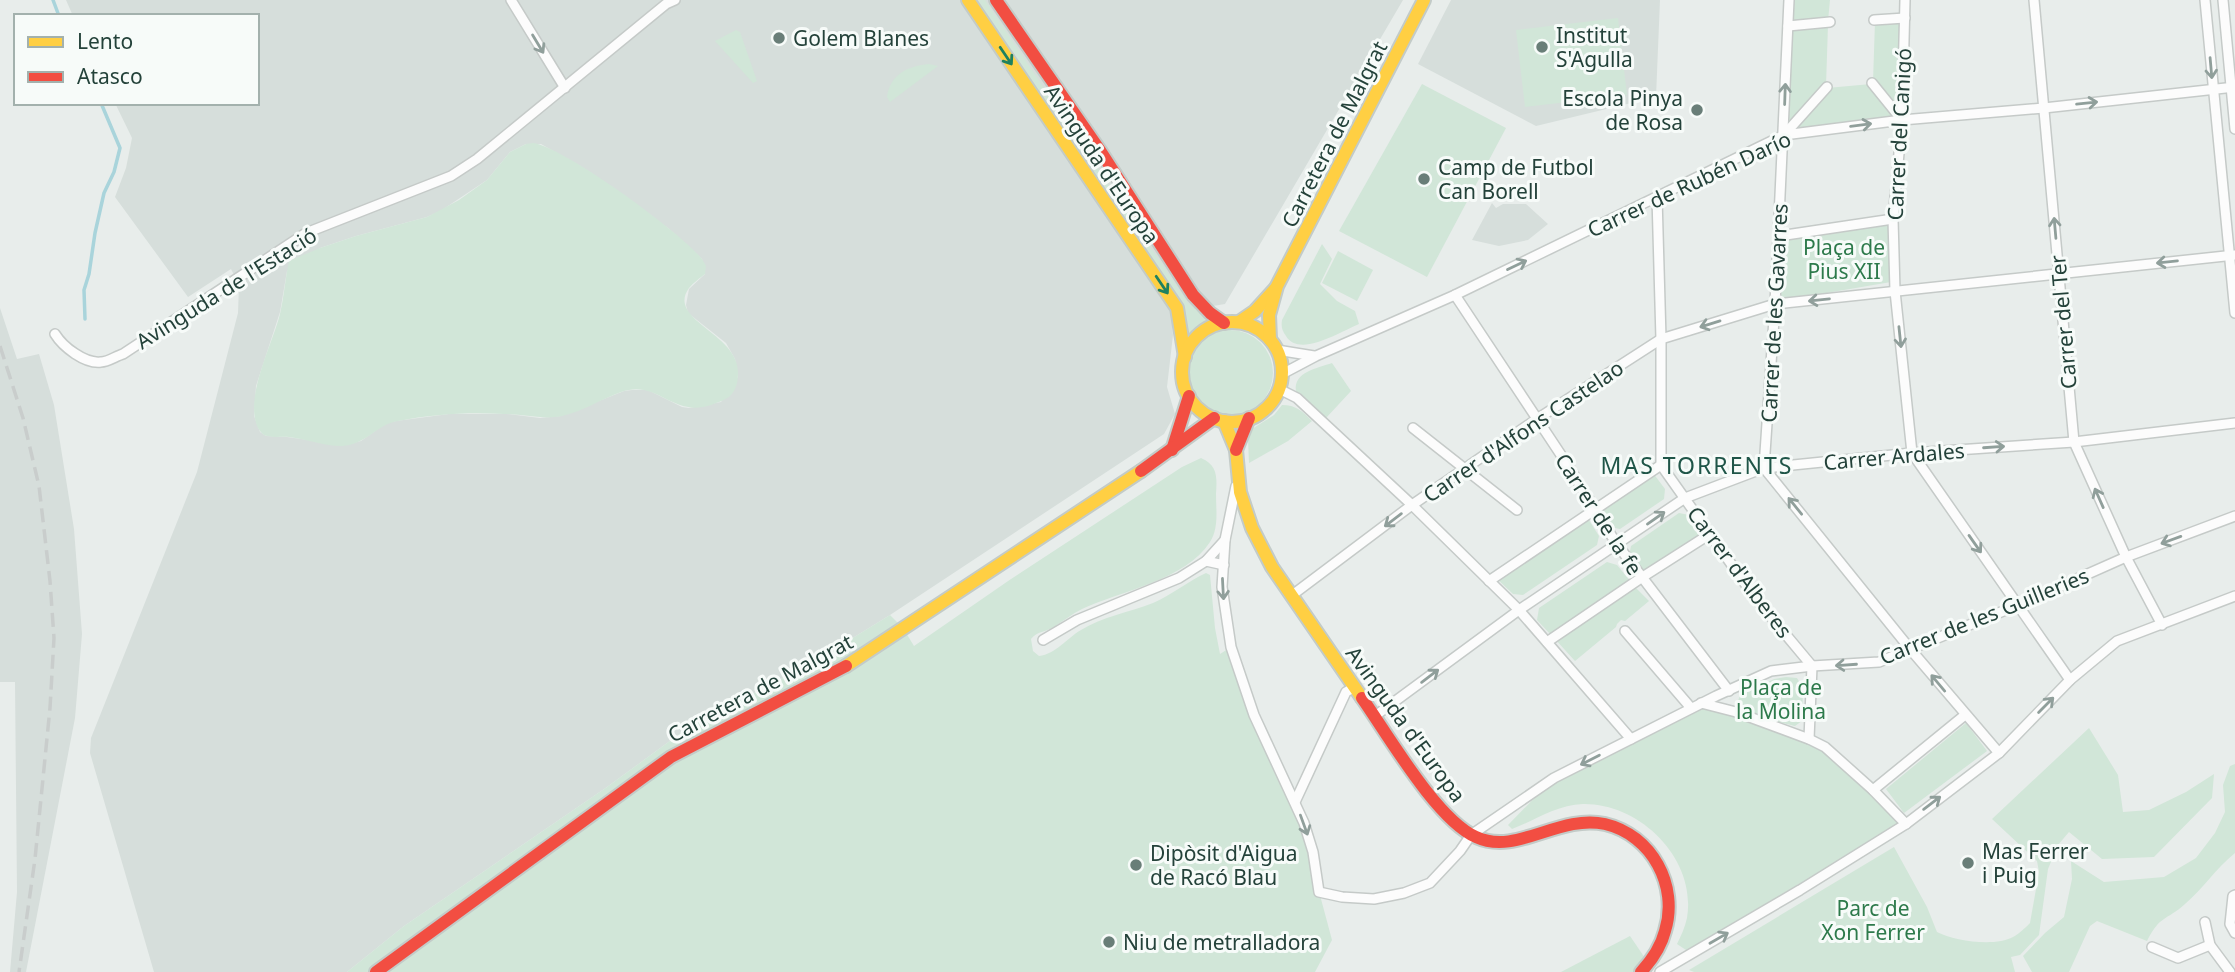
<svg xmlns="http://www.w3.org/2000/svg" width="2235" height="972" viewBox="0 0 2235 972" font-family="'Noto Sans',sans-serif">
<rect width="100%" height="100%" fill="#e8edeb"/>
<g fill="#d6dedb" fill-rule="evenodd">
<path d="M 66,0 L 1403,0 L 1225,304 L 1171,313 L 1173,335 L 1167,387 L 1175,414 L 1164,434 L 890,615 L 812,663 L 689,727 L 607,787 L 404,926 L 347,972 L 154,972 L 90,753 L 91,738 L 197,472 L 238,313 L 239,285 L 231,269 L 188,297 L 115,197 L 126,168 L 132,138 L 115,103 L 257,103 L 257,16 L 73,16 ZM 526,144 L 541,144 L 590,172 L 668,228 L 702,259 L 705,274 L 689,289 L 686,305 L 688,313 L 726,343 L 735,359 L 738,377 L 721,402 L 689,408 L 682,407 L 648,390 L 632,390 L 624,391 L 561,416 L 540,418 L 507,414 L 449,414 L 396,421 L 386,423 L 361,441 L 345,445 L 287,437 L 266,436 L 260,432 L 254,416 L 256,386 L 280,312 L 287,271 L 320,248 L 356,236 L 427,217 L 442,210 L 487,180 L 510,152 Z"/>
<polygon points="1451,0 1660,0 1656,97 1536,126 1418,64"/>
<polygon points="1492,203 1496,208 1503,204 1526,204 1548,224 1528,240 1499,246 1472,240"/>
<polygon points="0,308 17,359 39,354 54,405 74,529 82,634 75,718 26,972 10,972 17,892 15,682 0,682"/>
</g>
<g fill="#d1e6d8">
<polygon points="975,0 985,0 1188,303 1207,319 1207,322 1188,336 1185,334 1184,322"/>
<polygon points="1791,0 1830,0 1828,21 1789,25"/>
<polygon points="1618,18 1627,95 1525,107 1516,30"/>
<polygon points="1904,19 1899,114 1873,82 1875,21"/>
<polygon points="1828,25 1826,86 1785,132 1789,28"/>
<polygon points="736,30 740,32 757,81 753,83 715,41"/>
<path d="M 929,64 L 938,66 L 890,102 L 887,97 C 890,74 908,66 929,64 Z"/>
<polygon points="1422,84 1506,128 1427,277 1339,231"/>
<polygon points="1871,84 1897,118 1787,134 1827,88"/>
<path d="M 533,143 C 564,147 682,233 702,259 L 706,266 L 705,274 C 700,278 693,283 689,288 C 666,320 738,333 738,372 C 738,381 737,389 730,396 C 724,401 718,402 711,405 C 672,418 658,379 621,392 C 601,399 582,412 562,416 C 541,420 524,414 504,414 C 469,412 433,414 398,421 C 377,424 366,445 342,446 C 324,446 306,439 289,437 C 282,436 275,438 268,436 C 265,436 262,434 260,431 C 241,403 273,343 280,314 C 284,297 285,279 289,261 L 320,248 L 356,236 L 427,217 L 459,200 L 487,180 L 510,152 L 526,144 Z"/>
<polygon points="1893,219 1891,282 1779,301 1782,240"/>
<path d="M 1322,244 L 1332,259 L 1320,284 L 1337,301 L 1355,311 L 1359,324 C 1340,332 1299,358 1286,336 C 1282,330 1281,327 1282,320 Z"/>
<polygon points="1338,251 1373,270 1357,301 1322,283"/>
<circle cx="1230" cy="373" r="43"/>
<path d="M 1332,363 L 1351,391 L 1326,418 L 1296,391 C 1293,372 1318,368 1332,363 Z"/>
<path d="M 1282,405 C 1296,405 1302,411 1312,421 L 1288,441 L 1249,463 L 1248,440 L 1252,429 L 1274,415 Z"/>
<path d="M 1201,458 C 1218,465 1217,478 1216,494 C 1216,510 1219,528 1210,542 C 1186,580 1120,591 1082,609 C 1072,614 1063,621 1054,627 C 1046,632 1037,631 1031,639 L 1033,651 L 1039,656 C 1056,654 1067,638 1081,630 C 1102,617 1130,612 1153,603 C 1172,595 1188,581 1206,573 L 1210,575 L 1215,628 L 1220,654 L 1231,647 L 1254,715 L 1295,802 L 1332,940 L 1315,972 L 347,972 L 404,926 L 607,787 L 689,727 L 812,663 L 890,615 L 903,628 L 914,646 L 1011,579 L 1182,467 Z"/>
<polygon points="1653,473 1665,489 1664,499 1620,529 1610,527 1599,509"/>
<polygon points="1679,513 1689,515 1703,534 1643,573 1629,557 1631,546"/>
<polygon points="1587,517 1599,536 1597,545 1523,595 1513,594 1495,577"/>
<polygon points="1607,562 1617,565 1631,582 1552,636 1537,620 1539,608"/>
<polygon points="1634,586 1649,601 1625,621 1621,620 1617,624 1616,627 1575,661 1555,639"/>
<path d="M 1786,677 L 1797,678 L 1803,688 L 1802,721 L 1795,726 C 1784,723 1743,714 1739,706 C 1737,702 1739,698 1740,695 L 1774,679 Z"/>
<path d="M 1701,704 L 1825,747 L 1906,824 L 1692,954 L 1677,944 C 1681,936 1685,927 1687,918 C 1697,859 1640,803 1583,804 C 1556,805 1536,820 1512,829 L 1508,825 L 1554,778 Z"/>
<polygon points="1966,723 1987,751 1904,813 1886,789"/>
<path d="M 2089,728 L 2118,775 L 2123,812 L 2149,810 L 2186,792 L 2214,774 L 2212,798 L 2154,857 L 2102,859 L 2069,832 L 2058,845 L 2048,869 L 2039,935 L 2020,955 L 2011,957 L 2015,972 L 1694,972 L 1689,970 L 1894,847 L 1927,907 L 1937,932 C 1954,941 1995,947 2013,937 C 2019,934 2025,928 2030,923 L 2039,872 L 2037,861 L 1992,819 Z"/>
<path d="M 2235,764 L 2235,853 C 2216,868 2203,889 2185,904 C 2166,921 2160,915 2147,941 L 2097,921 L 2090,926 L 2069,972 L 2032,972 L 2023,956 L 2045,933 L 2064,917 L 2072,879 L 2071,861 L 2104,882 L 2164,877 L 2196,858 L 2215,833 L 2225,812 L 2223,785 L 2230,766 Z"/>
<polygon points="1630,936 1649,964 1642,972 1561,972"/>
</g>
<g fill="none" stroke-linecap="round" stroke-linejoin="round">
<g stroke="#a9d4db" stroke-width="3.5">
<polyline points="53,0 59,16"/>
<polyline points="85,319 84,290 89,274 95,233 104,193 114,172 120,148 101,103"/>
</g>
<g stroke="#c5cac8" stroke-width="12">
<g id="street">
<polyline points="511,0 565,88"/>
<polyline points="1789,0 1775,304 1764,468 1911,650 1999,753"/>
<polyline points="1905,0 1902,120 1893,219 1895,291 1912,453 2070,680"/>
<polyline points="2034,0 2074,442 2126,557 2162,625"/>
<polyline points="2205,0 2235,313"/>
<polyline points="2223,0 2235,129"/>
<polyline points="1874,20 1905,18"/>
<polyline points="1788,26 1830,22"/>
<polyline points="1872,83 1902,120"/>
<polyline points="1784,135 1827,87"/>
<polyline points="1657,197 1661,339 1661,465 1756,599 1812,666 1809,739"/>
<polyline points="1779,236 1893,219"/>
<polyline points="1455,295 1567,464 1616,543 1729,691"/>
<path d="M 55,334 C 63,347 85,364 101,362 C 108,362 116,356 123,354 L 306,233 L 451,176 L 477,159 L 666,4 L 675,0"/>
<polyline points="1277,350 1314,356"/>
<polyline points="1282,374 1316,356 1455,295 1784,135 1902,120 2044,108 2235,87"/>
<polyline points="1279,389 1297,398 1412,505 1519,610 1631,739"/>
<polyline points="1413,428 1517,510"/>
<polyline points="1236,486 1225,540 1222,587 1231,647 1254,715 1304,823 1313,852 1319,892 1342,897 1374,899 1404,893 1430,883 1460,851 1471,835 1554,778 1716,696 1771,671 1812,666 1879,662 2018,605 2126,557 2235,516"/>
<polyline points="1224,565 1206,561 1225,540"/>
<polyline points="1489,581 1661,465"/>
<polyline points="1291,596 1412,505 1537,419 1661,339 1775,304 2235,255"/>
<polyline points="1625,631 1691,708"/>
<polyline points="1043,640 1077,620 1179,578 1206,561"/>
<polyline points="1547,642 1641,578 1710,534"/>
<polyline points="1701,703 1736,712 1809,739 1825,747 1873,790 1906,824"/>
<polyline points="1375,716 1519,610 1685,498 1764,468 1912,453 2074,442 2235,423"/>
<polyline points="1873,790 1965,715"/>
<polyline points="1295,802 1346,692 1355,687"/>
<polyline points="2235,895 2233,896 2230,924 2235,933"/>
<polyline points="2205,922 2210,945 2230,972"/>
<polyline points="2152,947 2178,958 2210,945"/>
<polyline points="1660,972 1800,890 1906,824 1999,753 2070,680 2117,641 2235,596"/>
</g>
</g>
<g stroke="#c3cbc8" stroke-width="16">
<g id="slow">
<polyline points="968,0 1177,308 1185,357"/>
<polyline points="1239,322 1255,311 1275,289"/>
<circle cx="1232" cy="372" r="50"/>
<polyline points="1270,339 1269,315 1277,286 1424,0"/>
<polyline points="1224,421 1236,450 1240,492 1252,528 1272,567 1362,698"/>
<polyline points="846,666 1141,471"/>
</g>
</g>
<g stroke="#c3cbc8" stroke-width="16">
<g id="jam">
<polyline points="996,0 1101,152 1193,295 1210,313 1224,323"/>
<polyline points="1172,450 1189,396"/>
<polyline points="1236,450 1249,418"/>
<polyline points="1141,471 1214,418"/>
<path d="M 1362,698 C 1388,735 1437,820 1476,837 C 1517,856 1558,814 1605,824 C 1652,835 1679,886 1665,931 C 1661,947 1652,960 1641,972"/>
<polyline points="376,972 671,757 846,666"/>
</g>
</g>
<use href="#street" stroke="#fcfcfc" stroke-width="9"/>
<use href="#slow" stroke="#ffcf43" stroke-width="12"/>
<use href="#jam" stroke="#f24e42" stroke-width="12"/>
<polyline stroke="#c9cdcc" stroke-width="3.5" stroke-dasharray="14 7" stroke-linecap="butt" points="0,346 23,418 39,486 50,581 54,638 50,708 35,859 19,972"/>
</g>
<defs><path id="oneway-shaft" d="M-6 0H5M1.5-3L5.5 0L1.5 3" fill="none" stroke-width="1.6" stroke-linecap="round" stroke-linejoin="round" transform="scale(1.75)"/></defs>
<g stroke="#909f9b">
<use href="#oneway-shaft" transform="translate(538 44) rotate(59)"/>
<use href="#oneway-shaft" transform="translate(2211 68) rotate(85)"/>
<use href="#oneway-shaft" transform="translate(1785 94) rotate(-88)"/>
<use href="#oneway-shaft" transform="translate(2087 103) rotate(-6)"/>
<use href="#oneway-shaft" transform="translate(1861 125) rotate(-7)"/>
<use href="#oneway-shaft" transform="translate(2055 228) rotate(-95)"/>
<use href="#oneway-shaft" transform="translate(2167 262) rotate(174)"/>
<use href="#oneway-shaft" transform="translate(1517 265) rotate(-26)"/>
<use href="#oneway-shaft" transform="translate(1819 300) rotate(174)"/>
<use href="#oneway-shaft" transform="translate(1710 324) rotate(163)"/>
<use href="#oneway-shaft" transform="translate(1900 337) rotate(84)"/>
<use href="#oneway-shaft" transform="translate(1994 447) rotate(-4)"/>
<use href="#oneway-shaft" transform="translate(2099 498) rotate(-114)"/>
<use href="#oneway-shaft" transform="translate(1795 506) rotate(-129)"/>
<use href="#oneway-shaft" transform="translate(1656 518) rotate(-35)"/>
<use href="#oneway-shaft" transform="translate(1393 520) rotate(143)"/>
<use href="#oneway-shaft" transform="translate(2171 540) rotate(160)"/>
<use href="#oneway-shaft" transform="translate(1975 544) rotate(55)"/>
<use href="#oneway-shaft" transform="translate(1223 589) rotate(87)"/>
<use href="#oneway-shaft" transform="translate(1846 665) rotate(176)"/>
<use href="#oneway-shaft" transform="translate(1430 676) rotate(-37)"/>
<use href="#oneway-shaft" transform="translate(1938 683) rotate(-130)"/>
<use href="#oneway-shaft" transform="translate(2046 705) rotate(-45)"/>
<use href="#oneway-shaft" transform="translate(1590 760) rotate(153)"/>
<use href="#oneway-shaft" transform="translate(1932 803) rotate(-37)"/>
<use href="#oneway-shaft" transform="translate(1304 825) rotate(70)"/>
<use href="#oneway-shaft" transform="translate(1719 938) rotate(-30)"/>
</g>
<g stroke="#1e8160">
<use href="#oneway-shaft" transform="translate(1006 56) rotate(56)"/>
<use href="#oneway-shaft" transform="translate(1162 285) rotate(56)"/>
</g>
<g fill="#697e78" stroke="#f7fbf9" stroke-width="2.5">
<circle cx="779" cy="38" r="7"/>
<circle cx="1542" cy="47" r="7"/>
<circle cx="1697" cy="110" r="7"/>
<circle cx="1424" cy="179" r="7"/>
<circle cx="1968" cy="863" r="7"/>
<circle cx="1136" cy="865" r="7"/>
<circle cx="1109" cy="942" r="7"/>
</g>
<g text-anchor="middle" dominant-baseline="central" stroke-width="6" stroke-linejoin="round" paint-order="stroke">
<g font-size="21" fill="#24423a" stroke="#f7fbf9" text-anchor="start">
<text x="1556" y="35">Institut<tspan x="1556" dy="24">S'Agulla</tspan></text>
<text x="793" y="38">Golem Blanes</text>
<text x="1683" y="98" text-anchor="end">Escola Pinya<tspan x="1683" dy="24">de Rosa</tspan></text>
<text x="1438" y="167">Camp de Futbol<tspan x="1438" dy="24">Can Borell</tspan></text>
<text x="1982" y="851">Mas Ferrer<tspan x="1982" dy="24">i Puig</tspan></text>
<text x="1150" y="853">Dipòsit d'Aigua<tspan x="1150" dy="24">de Racó Blau</tspan></text>
<text x="1123" y="942">Niu de metralladora</text>
</g>
<g font-size="21" fill="#24423a" stroke="#f7fbf9">
<text transform="translate(1334 134) rotate(-63)">Carretera de Malgrat</text>
<text transform="translate(1899 134) rotate(-87)">Carrer del Canigó</text>
<text transform="translate(1102 164) rotate(56)">Avinguda d'Europa</text>
<text transform="translate(1689 184) rotate(-25)">Carrer de Rubén Darío</text>
<text transform="translate(226 288) rotate(-32)">Avinguda de l'Estació</text>
<text transform="translate(1774 313) rotate(-87)">Carrer de les Gavarres</text>
<text transform="translate(2063 322) rotate(-95)">Carrer del Ter</text>
<text transform="translate(1523 431) rotate(-34)">Carrer d'Alfons Castelao</text>
<text transform="translate(1894 456) rotate(-5)">Carrer Ardales</text>
<text transform="translate(1599 514) rotate(57)">Carrer de la fe</text>
<text transform="translate(1740 572) rotate(53)">Carrer d'Alberes</text>
<text transform="translate(1984 616) rotate(-22)">Carrer de les Guilleries</text>
<text transform="translate(760 688) rotate(-28)">Carretera de Malgrat</text>
<text transform="translate(1406 724) rotate(54)">Avinguda d'Europa</text>
</g>
<g font-size="21" fill="#2d7a4b" stroke="#f7fbf9">
<text x="1844" y="247">Plaça de<tspan x="1844" dy="24">Pius XII</tspan></text>
<text x="1781" y="687">Plaça de<tspan x="1781" dy="24">la Molina</tspan></text>
<text x="1873" y="908">Parc de<tspan x="1873" dy="24">Xon Ferrer</tspan></text>
</g>
<g font-size="23" letter-spacing="2" fill="#1f5548" stroke="#f7fbf9">
<text x="1697" y="465">MAS TORRENTS</text>
</g>
</g>
<rect x="14" y="14" width="245" height="91" fill="#f7fbf9" stroke="#a3b1ad" stroke-width="2"/>
<rect x="28" y="37" width="35" height="10" fill="#ffcf43" stroke="#a3b1ad" stroke-width="2"/>
<text x="77" y="49" font-size="21" fill="#24423a">Lento</text>
<rect x="28" y="72" width="35" height="10" fill="#f24e42" stroke="#a3b1ad" stroke-width="2"/>
<text x="77" y="84" font-size="21" fill="#24423a">Atasco</text>
</svg>
